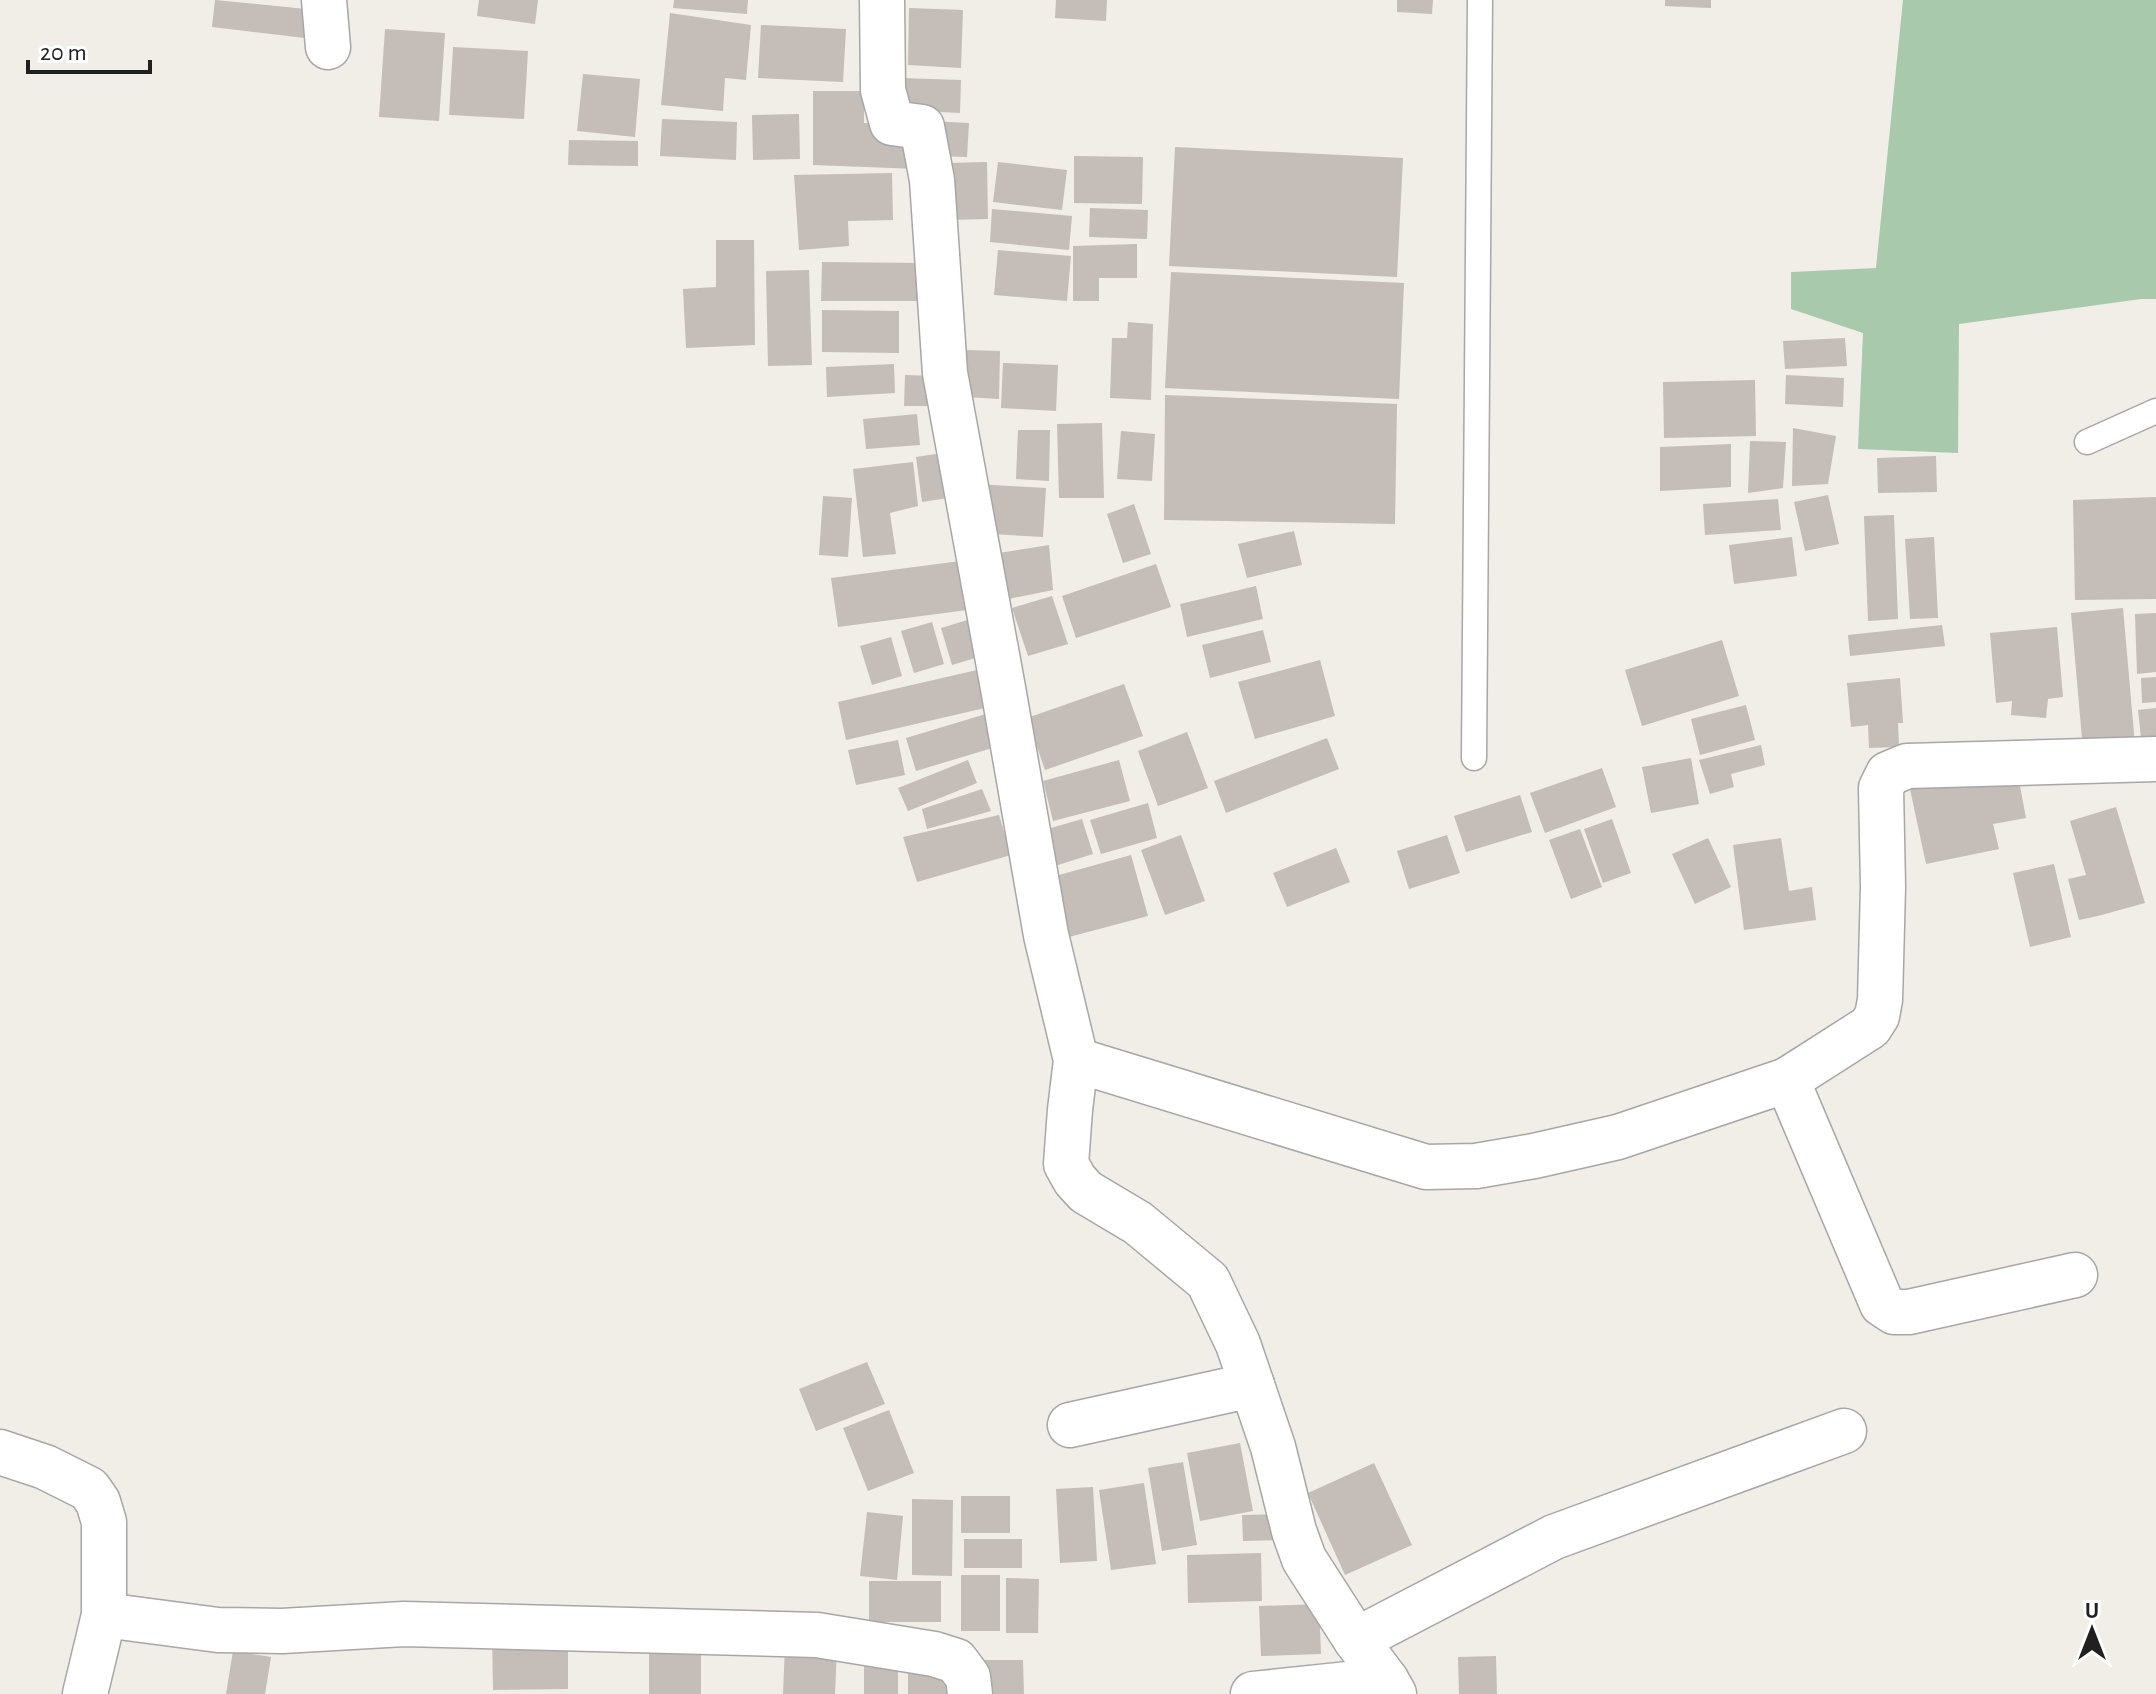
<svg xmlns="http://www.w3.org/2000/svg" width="2156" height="1694" viewBox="0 0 2156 1694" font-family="'Alegreya Sans',sans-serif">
<rect width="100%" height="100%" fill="#f1ede7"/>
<polygon fill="#a9c9ad" points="1903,0 2156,0 2156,299 2141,299 1959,324 1958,453 1858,449 1863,333 1791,309 1791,272 1876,268"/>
<g fill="#c5bdb7">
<polygon points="215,0 316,10 313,39 212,27"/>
<polygon points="479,0 538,0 535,24 477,16"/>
<polygon points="674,0 748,0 747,14 673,8"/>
<polygon points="1056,0 1107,0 1106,21 1055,18"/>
<polygon points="1397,0 1433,0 1432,14 1397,12"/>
<polygon points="1665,0 1711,0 1711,8 1665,6"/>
<polygon points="909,8 963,10 961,68 908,65"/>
<polygon points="670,13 751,25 746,80 725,78 723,111 661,105"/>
<polygon points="761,25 846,29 843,82 758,78"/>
<polygon points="385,29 445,33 439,121 379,117"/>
<polygon points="453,47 528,51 524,119 449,115"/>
<polygon points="583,74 640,79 635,137 577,131"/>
<polygon points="901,78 961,80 960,113 900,110"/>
<polygon points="813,91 864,91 864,123 920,125 918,169 813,165"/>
<polygon points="799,114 800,159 753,160 752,115"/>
<polygon points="662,119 737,122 736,160 660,156"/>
<polygon points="930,121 969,123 967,157 929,156"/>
<polygon points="569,140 638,141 638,166 568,165"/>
<polygon points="1175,147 1403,158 1397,277 1169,266"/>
<polygon points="1074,156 1143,157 1142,204 1074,203"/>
<polygon points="987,162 988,219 947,220 947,163"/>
<polygon points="998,162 1067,170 1062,210 993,202"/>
<polygon points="892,173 893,220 848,221 849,246 799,250 794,175"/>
<polygon points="1090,208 1148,210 1147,239 1089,237"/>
<polygon points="992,209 1072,216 1069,250 990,242"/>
<polygon points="716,240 754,240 755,345 686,348 683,289 716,287"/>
<polygon points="1137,244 1137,278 1099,278 1099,301 1073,301 1073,246"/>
<polygon points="998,250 1071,256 1067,301 994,295"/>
<polygon points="822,262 924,263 924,301 821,301"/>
<polygon points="809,270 812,365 768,366 766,271"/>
<polygon points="1171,272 1404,283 1399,399 1165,388"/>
<polygon points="822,310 899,311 899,353 822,352"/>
<polygon points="1128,322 1153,324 1151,400 1110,398 1112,338 1127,338"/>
<polygon points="1845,338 1847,366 1785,369 1783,341"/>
<polygon points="965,350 1000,351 999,399 965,397"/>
<polygon points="1003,363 1058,365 1056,411 1001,408"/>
<polygon points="894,364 895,393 827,397 826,367"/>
<polygon points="905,375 938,376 938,406 904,406"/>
<polygon points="1786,375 1844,378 1843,407 1785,404"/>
<polygon points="1755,380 1756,436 1664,438 1663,382"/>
<polygon points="1165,395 1397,404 1395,524 1164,520"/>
<polygon points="917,414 920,445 866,449 863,419"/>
<polygon points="1102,423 1104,498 1059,498 1057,424"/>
<polygon points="1793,428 1836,436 1828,484 1792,486"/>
<polygon points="1018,430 1050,430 1049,481 1016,479"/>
<polygon points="1121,431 1155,434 1152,481 1117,479"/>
<polygon points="1750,441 1786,442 1783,488 1748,493"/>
<polygon points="1731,444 1731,487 1660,491 1660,447"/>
<polygon points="942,453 948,498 922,502 916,457"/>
<polygon points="1936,456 1937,492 1878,493 1877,458"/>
<polygon points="913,462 918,506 890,513 896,554 863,557 853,469"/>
<polygon points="977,484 1046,488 1043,537 973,533"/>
<polygon points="1828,495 1839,544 1805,551 1794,502"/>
<polygon points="823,496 852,498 848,557 819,555"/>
<polygon points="2156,497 2156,599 2075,600 2073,500"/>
<polygon points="1778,499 1781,530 1705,535 1703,504"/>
<polygon points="1134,504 1151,554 1123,563 1107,514"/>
<polygon points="1894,515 1898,619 1868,621 1864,516"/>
<polygon points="1294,531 1302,565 1247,578 1238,544"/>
<polygon points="1792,537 1797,576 1734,584 1729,545"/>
<polygon points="1934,537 1938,618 1910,619 1905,539"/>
<polygon points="1049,545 1053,590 993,602 986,555"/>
<polygon points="960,561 967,610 838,627 831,578"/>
<polygon points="1156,564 1171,607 1076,638 1062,596"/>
<polygon points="1256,586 1263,619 1187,637 1180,604"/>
<polygon points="1052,596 1068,644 1028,656 1012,608"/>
<polygon points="2123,608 2135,745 2083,750 2071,613"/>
<polygon points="2156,613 2156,672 2137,674 2135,614"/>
<polygon points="971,619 982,656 952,665 941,628"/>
<polygon points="932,622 944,664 914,673 901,631"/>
<polygon points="1942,625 1945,646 1850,656 1848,635"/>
<polygon points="2057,627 2063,697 2048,699 2046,718 2011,715 2012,701 1996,703 1990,633"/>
<polygon points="1263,630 1271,662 1210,678 1202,645"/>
<polygon points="891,637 902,676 872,685 860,646"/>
<polygon points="1722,640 1739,696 1642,726 1625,670"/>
<polygon points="1320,660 1335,716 1255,739 1238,682"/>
<polygon points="990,667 998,705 846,740 838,702"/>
<polygon points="2156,677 2156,702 2142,703 2141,678"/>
<polygon points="1900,678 1903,723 1898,723 1899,747 1869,748 1868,725 1851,727 1847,683"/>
<polygon points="1124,684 1143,736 1045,770 1027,718"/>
<polygon points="1746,705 1755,740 1700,755 1691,719"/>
<polygon points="2156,708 2156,745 2142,747 2138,710"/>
<polygon points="989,713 999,746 916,771 906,738"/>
<polygon points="1187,732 1208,788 1158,806 1138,751"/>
<polygon points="1327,738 1339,769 1226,813 1214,781"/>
<polygon points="898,740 905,775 856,785 848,750"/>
<polygon points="1761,745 1765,765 1731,774 1734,787 1710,794 1699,760"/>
<polygon points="1691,758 1699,804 1651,813 1642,767"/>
<polygon points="968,760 977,783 908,811 898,788"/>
<polygon points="1119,760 1130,801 1053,821 1043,781"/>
<polygon points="1602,768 1616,807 1545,833 1530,793"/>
<polygon points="2017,770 2026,818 1993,824 1999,849 1926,864 1910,789"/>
<polygon points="982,789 991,811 927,829 922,809"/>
<polygon points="1520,795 1532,832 1466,852 1454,816"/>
<polygon points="1148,803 1157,838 1101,854 1090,820"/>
<polygon points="2116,807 2145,903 2098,916 2079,920 2068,879 2086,875 2070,821"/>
<polygon points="999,815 1011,855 917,882 903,837"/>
<polygon points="1082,819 1093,854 1055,866 1044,830"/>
<polygon points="1612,819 1631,873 1603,883 1584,829"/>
<polygon points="1580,829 1602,887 1571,899 1549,840"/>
<polygon points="1181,835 1205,901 1165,915 1141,850"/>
<polygon points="1447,835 1460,873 1409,889 1397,851"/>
<polygon points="1708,838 1731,887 1695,904 1672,854"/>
<polygon points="1781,838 1789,891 1812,887 1816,920 1744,930 1733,845"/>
<polygon points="1336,848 1350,882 1287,907 1273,873"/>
<polygon points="1131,855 1148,916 1069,937 1052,877"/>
<polygon points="2054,864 2071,937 2030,947 2013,873"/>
<polygon points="867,1362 885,1404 816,1431 799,1389"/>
<polygon points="889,1410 914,1473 868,1491 843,1428"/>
<polygon points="1240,1443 1253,1511 1200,1521 1187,1453"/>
<polygon points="1183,1462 1197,1545 1162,1551 1148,1468"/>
<polygon points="1374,1463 1412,1545 1345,1575 1308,1493"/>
<polygon points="1144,1483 1156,1564 1111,1570 1099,1490"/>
<polygon points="1093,1487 1097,1561 1060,1563 1056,1489"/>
<rect x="961" y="1496" width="49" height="37"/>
<polygon points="912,1499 953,1500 952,1576 912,1575"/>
<polygon points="867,1512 903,1516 897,1580 860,1576"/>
<polygon points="1282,1514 1282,1540 1243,1541 1242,1515"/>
<rect x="964" y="1539" width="58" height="29"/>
<polygon points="1261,1553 1262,1601 1188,1603 1187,1555"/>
<rect x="961" y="1575" width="39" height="56"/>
<polygon points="1006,1578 1039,1579 1038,1633 1006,1633"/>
<rect x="869" y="1581" width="72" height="41"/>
<polygon points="1319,1604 1321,1654 1261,1656 1259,1606"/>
<polygon points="568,1631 568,1689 493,1690 492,1632"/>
<polygon points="785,1645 837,1647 835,1694 783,1694"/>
<rect x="649" y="1647" width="52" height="47"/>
<polygon points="233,1651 271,1657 265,1694 226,1694"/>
<polygon points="1496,1656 1497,1694 1459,1694 1458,1657"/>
<rect x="864" y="1658" width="34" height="36"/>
<polygon points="972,1660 1023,1660 1024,1694 973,1694"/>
<rect x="908" y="1672" width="45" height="22"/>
</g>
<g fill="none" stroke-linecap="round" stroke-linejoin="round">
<g stroke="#a7a7a7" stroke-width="27">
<g id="service">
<polyline points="2087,442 2156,411"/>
<polyline points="1474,758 1480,0"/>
</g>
</g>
<g stroke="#a7a7a7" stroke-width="47">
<g id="minor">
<polyline points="324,0 328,47"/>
<polyline points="882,0 883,90 892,123 922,127 932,180 945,373 1003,688 1046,935 1076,1060 1070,1110 1066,1164 1075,1180 1086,1192 1138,1223 1208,1281 1238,1344 1273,1447 1294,1531 1304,1559 1356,1640 1386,1680 1394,1694"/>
<polyline points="1076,1060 1426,1167 1476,1166 1534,1156 1618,1137 1787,1080 1870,1027 1877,1016 1880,1000 1883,887 1881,788 1888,774 1907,766 2156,759"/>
<polyline points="1787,1080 1882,1304 1894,1312 1909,1312 2075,1275"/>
<polyline points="1070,1425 1252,1385"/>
<polyline points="0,1452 45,1467 89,1489 98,1502 104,1522 104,1615 85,1694"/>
<polyline points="104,1615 218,1630 282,1631 404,1624 817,1635 934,1654 956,1661 968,1677 970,1694"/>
<polyline points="1356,1640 1554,1537 1844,1431"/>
<polyline points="1253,1694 1386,1680"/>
</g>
</g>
<use href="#service" stroke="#fff" stroke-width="24"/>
<use href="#minor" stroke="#fff" stroke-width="44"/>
</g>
<g transform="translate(2092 1630)" stroke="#ffffff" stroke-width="6" paint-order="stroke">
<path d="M0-6L14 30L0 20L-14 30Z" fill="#202020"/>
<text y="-12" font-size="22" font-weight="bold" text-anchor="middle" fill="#202020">U</text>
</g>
<path d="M28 60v12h122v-12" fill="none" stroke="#202020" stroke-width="4"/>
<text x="40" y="60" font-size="24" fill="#202020" stroke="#ffffff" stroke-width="6" paint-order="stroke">20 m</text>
</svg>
